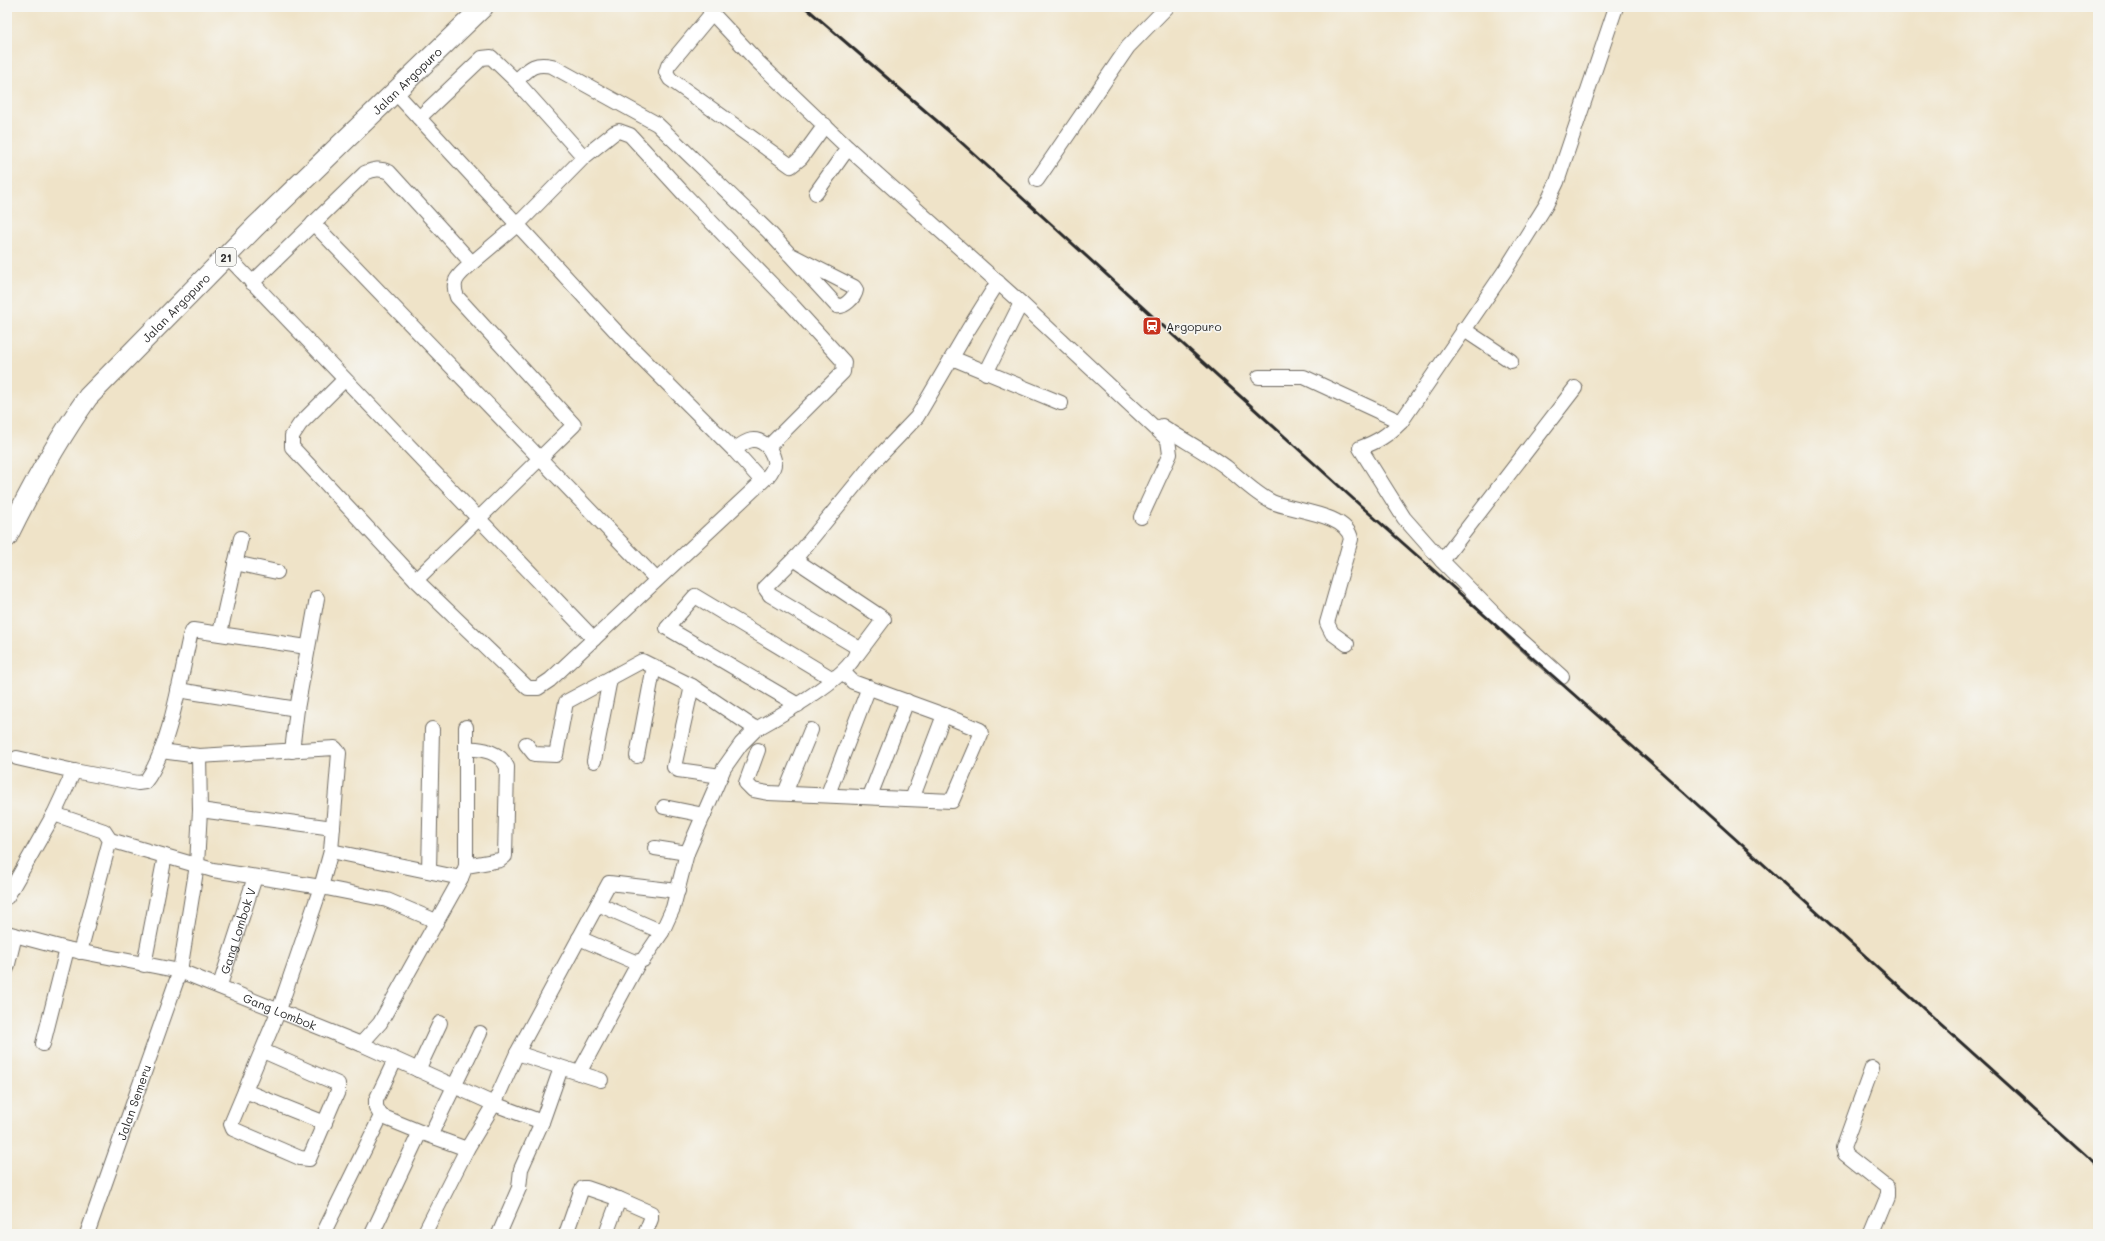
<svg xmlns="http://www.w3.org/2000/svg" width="2105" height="1241" viewBox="0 0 2105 1241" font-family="Mali,sans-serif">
<rect width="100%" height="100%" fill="#f6f6f2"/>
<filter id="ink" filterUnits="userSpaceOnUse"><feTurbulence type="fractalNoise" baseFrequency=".025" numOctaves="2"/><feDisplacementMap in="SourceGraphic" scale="8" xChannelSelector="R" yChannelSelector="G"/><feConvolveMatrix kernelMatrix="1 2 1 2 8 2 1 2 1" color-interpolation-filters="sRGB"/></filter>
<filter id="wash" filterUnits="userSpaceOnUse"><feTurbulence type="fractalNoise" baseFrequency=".012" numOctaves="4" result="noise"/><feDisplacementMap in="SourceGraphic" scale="16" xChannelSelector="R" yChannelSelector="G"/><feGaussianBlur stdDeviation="0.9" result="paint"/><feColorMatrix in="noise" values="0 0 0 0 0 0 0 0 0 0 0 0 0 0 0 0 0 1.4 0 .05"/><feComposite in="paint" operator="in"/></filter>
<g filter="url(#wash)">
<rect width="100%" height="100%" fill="#efe3c8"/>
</g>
<g filter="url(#ink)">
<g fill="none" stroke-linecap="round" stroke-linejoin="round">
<g stroke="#706b62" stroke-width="16">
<g id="minor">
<polyline points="708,7 712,13 758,62 848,148 1021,303 1168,440 1170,454 1141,517"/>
<polyline points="712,13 668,66 666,72 670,79 791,166 801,158 825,125"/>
<path d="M 516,81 C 529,69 533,62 552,66 L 657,124 L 769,232 L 837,306 C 844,308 855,297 856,290 L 854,287 L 789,254"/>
<polyline points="395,92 623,339 734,450 762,481"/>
<polyline points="419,118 482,58 491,57 516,81 584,157"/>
<polyline points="1037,180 1128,47 1167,7"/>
<polyline points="816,193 848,148"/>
<polyline points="313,223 656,579"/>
<polyline points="227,256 594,639"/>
<path d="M 472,263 L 518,224 L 584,157 L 614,133 L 619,131 L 630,135 L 685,195 L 791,304 L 844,362 L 843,372 L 768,447 C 755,435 747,440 734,450"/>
<path d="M 252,283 L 365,173 C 374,169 380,168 389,172 L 472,263 C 460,275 450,279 457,297 L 574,425 L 416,580"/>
<polyline points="1463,329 1511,361"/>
<polyline points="952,358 1061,403"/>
<polyline points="986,373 1021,303"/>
<polyline points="1259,377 1304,377 1401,422"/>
<path d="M 344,380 L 300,424 L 292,436 L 292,447 L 416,580 L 528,688 L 538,688 L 550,680 L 767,477 C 777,466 776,459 768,447"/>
<path d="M 1162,426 C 1183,440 1206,452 1226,467 C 1241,479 1255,494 1272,502 C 1292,511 1347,513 1351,539 L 1327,623 L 1332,633 L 1347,644"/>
<polyline points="794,559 884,619 857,655"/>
<polyline points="1442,561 1575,388"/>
<polyline points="235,563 277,572"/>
<polyline points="220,633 241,538"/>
<path d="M 1562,677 L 1512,632 L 1442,561 L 1404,518 L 1360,448 C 1377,442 1388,435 1401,422 L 1506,269 L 1546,205 L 1557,182 L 1616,7"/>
<polyline points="692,686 674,767 678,770 721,776"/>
<polyline points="178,690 297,709"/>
<polyline points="798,705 667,628 695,596 833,679"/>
<path d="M 526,744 L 534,754 L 556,755 L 566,702 L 642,661 L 692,686 L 756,729 C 774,719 868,667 855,646 L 770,595 L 765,588 L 799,554 L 874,462 L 917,417 L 968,330 L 998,282"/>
<polyline points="758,750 746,783 753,790 768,793 952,801 981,734 980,730 944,715 853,682 843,672"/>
<polyline points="161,751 199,756 335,748 339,753 331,851"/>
<polyline points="292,751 297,709 317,598"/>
<polyline points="637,756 654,666"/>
<polyline points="17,758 74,771"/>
<polyline points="594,761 610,679"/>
<polyline points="785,793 811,730"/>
<polyline points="828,794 869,687"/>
<polyline points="870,796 907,701"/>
<polyline points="912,799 944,715"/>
<polyline points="664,807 704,815"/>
<polyline points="200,810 333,828"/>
<polyline points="54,814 104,831 110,840 80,952"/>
<polyline points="110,840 213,870 321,887 387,900 436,921"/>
<polyline points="655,848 687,853"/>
<path d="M 466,866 L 500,860 L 505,856 L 507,767 C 500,752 482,748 467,749"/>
<polyline points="429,871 432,729"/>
<path d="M 7,897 L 54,814 L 74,771 L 138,783 L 145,782 C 169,752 181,675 190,636 L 193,630 L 307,647"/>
<polyline points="598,904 662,932"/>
<path id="s1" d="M 7,933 L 67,949 L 180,971 L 361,1044 L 494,1104 L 542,1122"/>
<polyline points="579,938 635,962 643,960 662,932 673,908 687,853 724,768 741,744 756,729"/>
<polyline points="144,965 165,856"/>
<polyline points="7,968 15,935"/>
<path id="s2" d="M 220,985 L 255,877"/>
<polyline points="43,1044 67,949"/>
<polyline points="361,1044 380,1023 461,878 466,866 466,727"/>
<polyline points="263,1051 338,1084 338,1091 309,1159 300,1158 233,1129 231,1124 279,1010 321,887 331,851 461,878"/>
<polyline points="517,1053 579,1073 639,962"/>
<polyline points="1872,1068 1843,1148 1845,1154 1888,1188 1888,1195 1872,1234"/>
<polyline points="418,1070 440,1023"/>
<polyline points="579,1073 601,1080"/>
<polyline points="245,1091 325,1123"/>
<polyline points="420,1132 467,1149 494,1104 517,1053 609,883 678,891"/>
<polyline points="431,1134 480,1033"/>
<path id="s3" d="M 87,1234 L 180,971 L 197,865 L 200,810 L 199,756"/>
<polyline points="323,1234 381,1116 376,1107 376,1100 395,1060"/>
<polyline points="372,1234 420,1132 381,1116"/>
<polyline points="424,1234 467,1149"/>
<polyline points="499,1234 519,1188 521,1169 542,1122 561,1068"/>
<polyline points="566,1234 581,1191 583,1188 587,1188 619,1199 651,1213 651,1219 645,1234"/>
<polyline points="606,1234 619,1199"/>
</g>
</g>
<g stroke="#706b62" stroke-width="22">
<g id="highway">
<path id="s4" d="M 7,537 C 31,488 57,441 88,397 L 255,227 L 483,7"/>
</g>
</g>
<use href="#minor" stroke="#fff" stroke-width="14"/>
<use href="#highway" stroke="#fff" stroke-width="20"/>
<polyline stroke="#2b2b2b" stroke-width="3" points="805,7 952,134 1361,506 1649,761 2098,1166"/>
</g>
</g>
<defs>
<g id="station-square" transform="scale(1)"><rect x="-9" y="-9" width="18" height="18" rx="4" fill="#c8321e" stroke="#f6f6f2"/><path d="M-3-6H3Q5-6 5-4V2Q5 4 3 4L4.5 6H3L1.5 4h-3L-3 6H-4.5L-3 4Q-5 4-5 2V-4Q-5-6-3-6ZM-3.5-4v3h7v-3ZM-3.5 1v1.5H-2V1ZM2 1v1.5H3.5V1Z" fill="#fff"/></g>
</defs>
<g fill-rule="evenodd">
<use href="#station-square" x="1152" y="326"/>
</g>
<g text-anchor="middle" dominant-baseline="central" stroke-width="3.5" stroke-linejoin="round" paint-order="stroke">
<rect fill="#f6f6f2" stroke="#686867" stroke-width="1" x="216" y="248" width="20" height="18" rx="3"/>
<g font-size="11" font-weight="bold" fill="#2b2b2b">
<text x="226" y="257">21</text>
</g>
<g font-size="12" fill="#2b2b2b" stroke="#f6f6f2">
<text stroke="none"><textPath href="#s4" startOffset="611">Jalan Argopuro</textPath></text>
<text stroke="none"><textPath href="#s4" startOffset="287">Jalan Argopuro</textPath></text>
<text stroke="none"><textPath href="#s2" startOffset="57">Gang Lombok V</textPath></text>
<text stroke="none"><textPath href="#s1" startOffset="285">Gang Lombok</textPath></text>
<text stroke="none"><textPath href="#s3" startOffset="140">Jalan Semeru</textPath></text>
</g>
<g font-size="12" fill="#2b2b2b" stroke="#f6f6f2" text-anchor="start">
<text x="1166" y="326">Argopuro</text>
</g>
</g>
<rect width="2105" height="1241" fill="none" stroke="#f6f6f2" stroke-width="24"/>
</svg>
